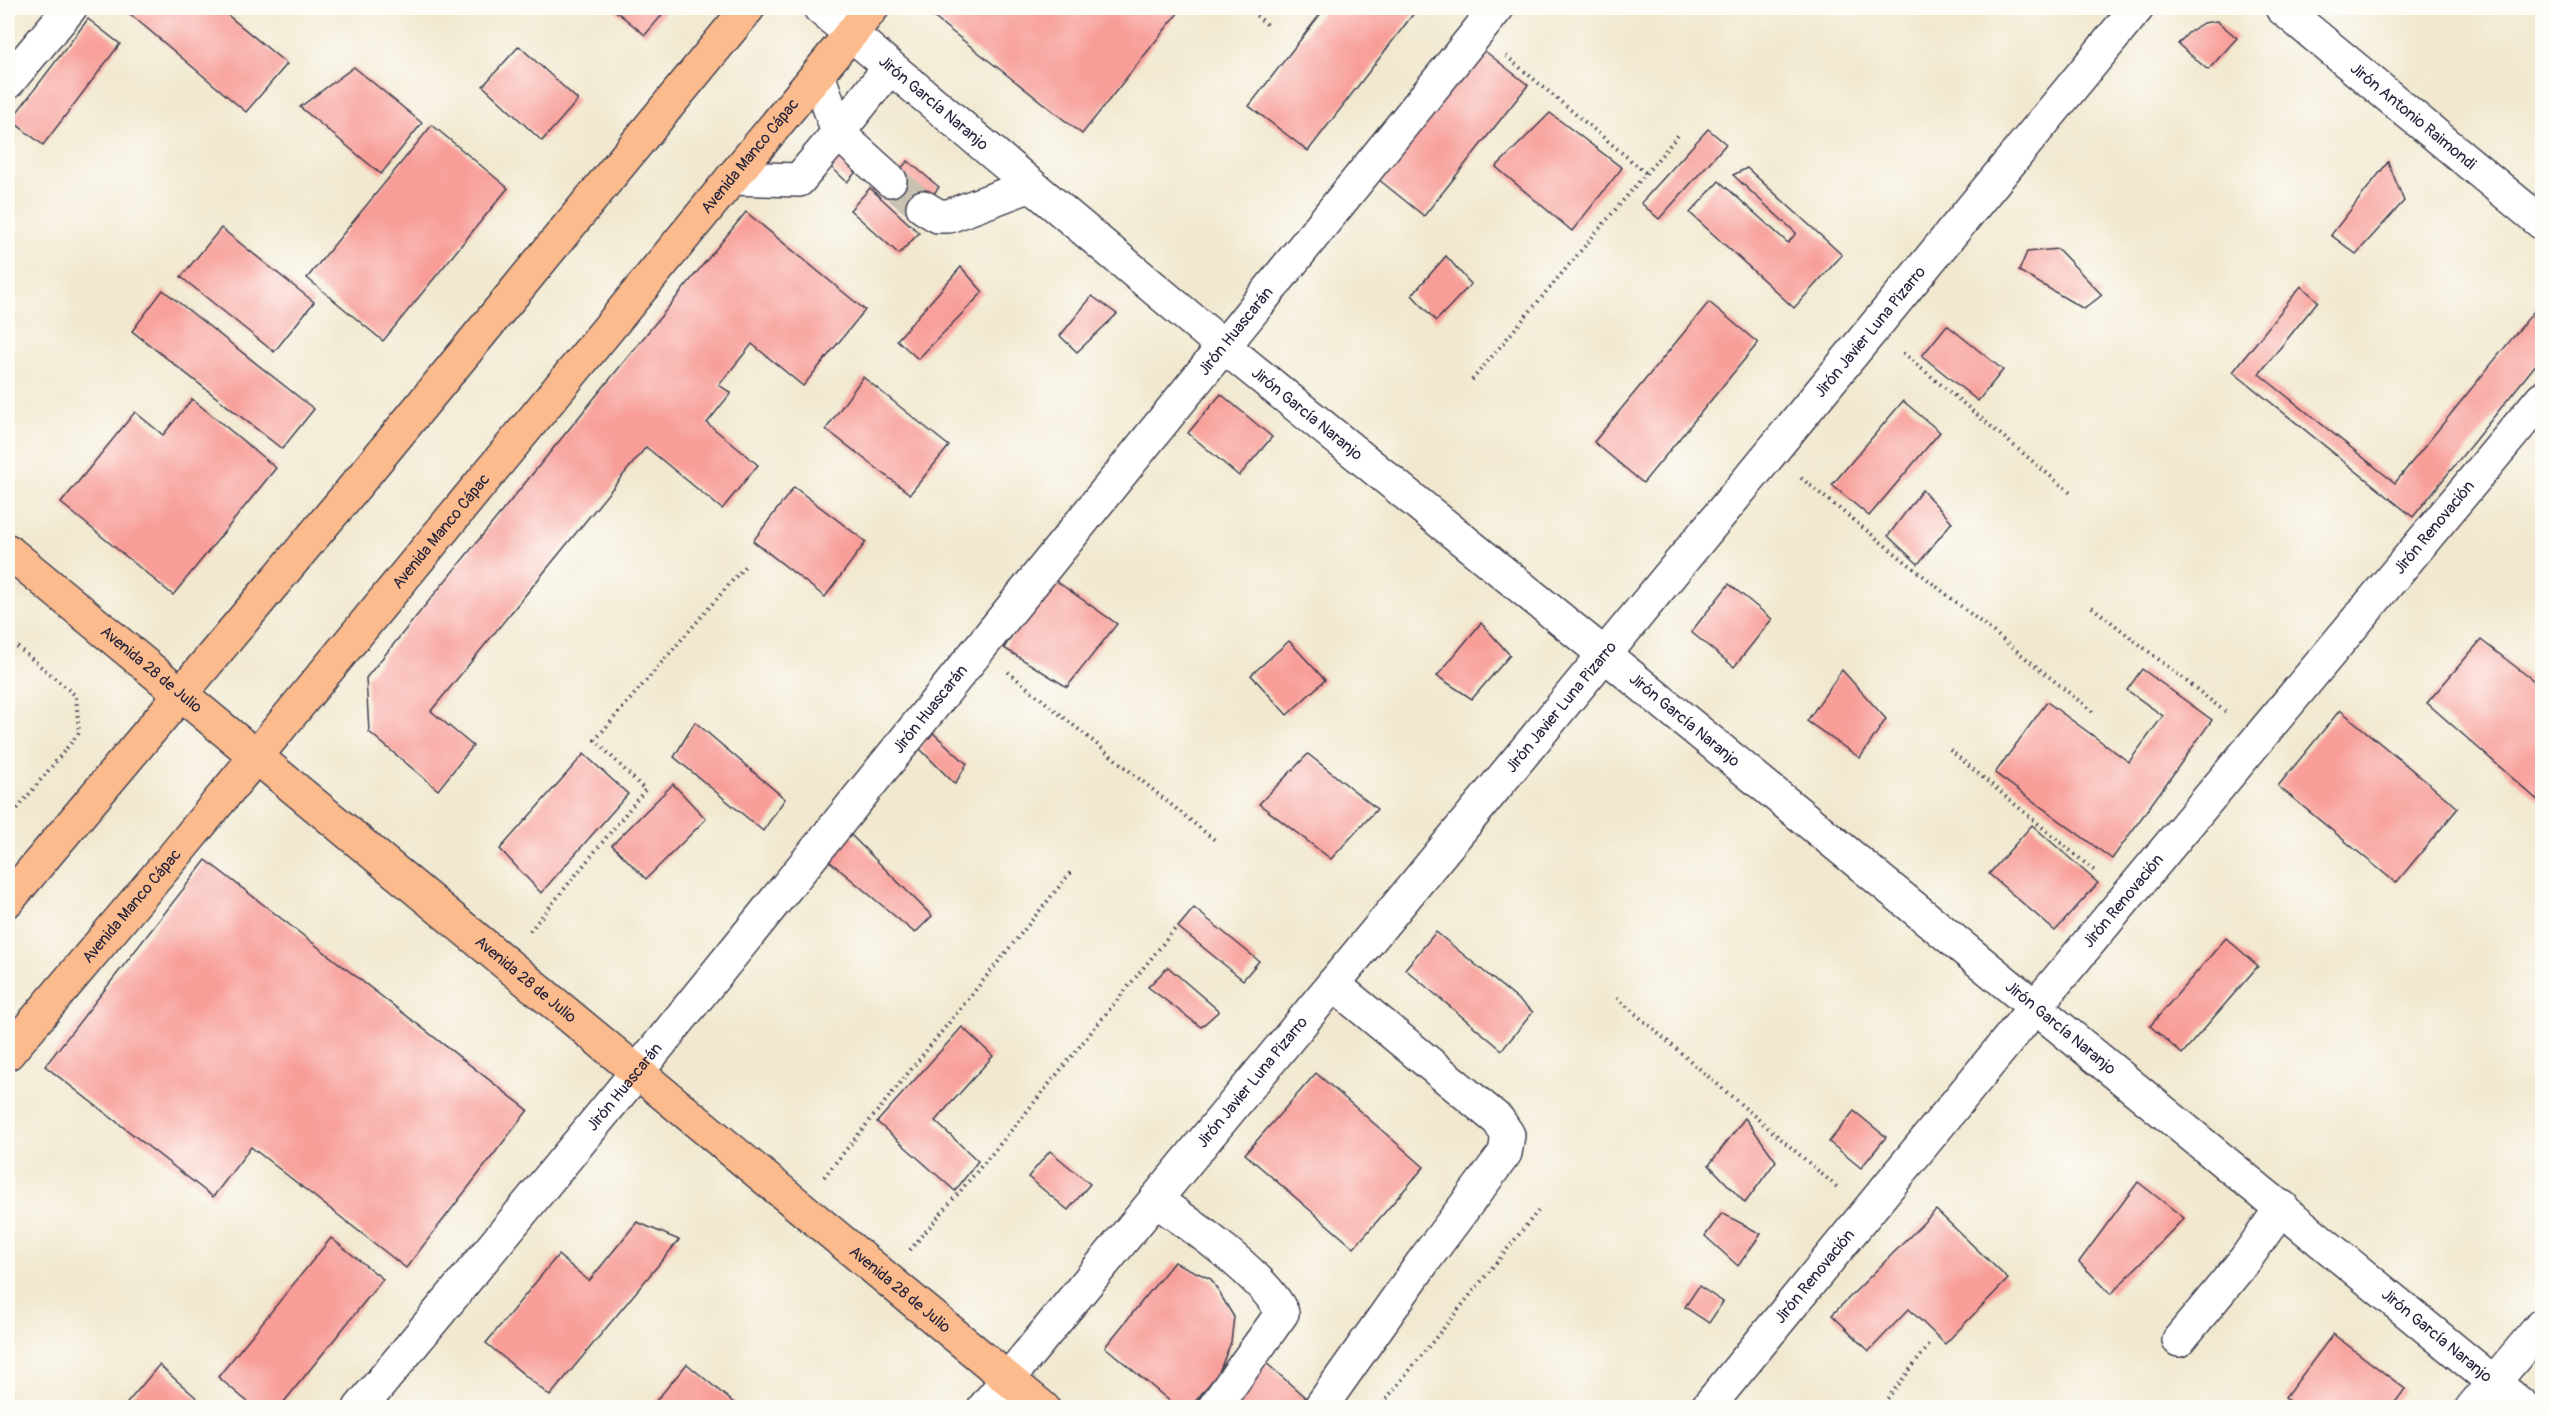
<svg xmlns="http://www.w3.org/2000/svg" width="2550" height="1415" viewBox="0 0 2550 1415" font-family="Pangolin,sans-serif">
<rect width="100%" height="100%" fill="#fdfcf7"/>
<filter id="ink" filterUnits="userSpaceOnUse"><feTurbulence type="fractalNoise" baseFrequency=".0167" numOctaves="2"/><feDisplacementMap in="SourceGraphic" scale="12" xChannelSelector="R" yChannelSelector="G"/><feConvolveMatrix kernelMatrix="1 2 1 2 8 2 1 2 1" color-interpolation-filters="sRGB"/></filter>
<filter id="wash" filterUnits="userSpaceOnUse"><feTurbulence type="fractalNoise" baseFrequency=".008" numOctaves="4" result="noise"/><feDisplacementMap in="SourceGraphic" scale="24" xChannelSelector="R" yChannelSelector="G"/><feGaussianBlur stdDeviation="1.35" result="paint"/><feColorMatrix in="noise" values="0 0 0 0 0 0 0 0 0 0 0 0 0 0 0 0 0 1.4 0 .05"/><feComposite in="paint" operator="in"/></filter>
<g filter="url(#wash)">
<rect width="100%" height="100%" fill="#f1e8cf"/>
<g id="blocks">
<g fill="#f89d98">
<polygon points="123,8 219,8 287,64 246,112"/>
<polygon points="612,8 668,8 645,35"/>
<polygon points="922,8 1182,8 1082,134"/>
<polygon points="1325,8 1418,8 1308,151 1249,106"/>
<polygon points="88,19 120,44 43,145 11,120"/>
<polygon points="2217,21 2237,38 2208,70 2178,44 2188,33 2203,23"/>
<polygon points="519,46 578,100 542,141 483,86"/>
<polygon points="1481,48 1528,85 1424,216 1378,179"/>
<polygon points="354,67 422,123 381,174 300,107"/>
<polygon points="1550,113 1622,168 1572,231 1496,167"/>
<polygon points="432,125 508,188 383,341 307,278"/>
<polygon points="1708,129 1726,144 1659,219 1641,203"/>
<polygon points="842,145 863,164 847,182 826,162"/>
<polygon points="908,161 939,187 920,211 888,182"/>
<polygon points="2388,162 2404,201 2356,254 2331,235"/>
<polygon points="1747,168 1842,255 1794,308 1690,213 1719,181 1788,243 1796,233 1733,175"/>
<polygon points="870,188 919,233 899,254 850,210"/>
<polygon points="746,212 865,310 803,386 752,344 719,385 731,393 707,423 758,465 722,509 646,447 431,711 473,746 438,790 369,732 366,678"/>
<polygon points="221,228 314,302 274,352 181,277"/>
<polygon points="2058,249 2102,295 2084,309 2019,271 2027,252"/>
<polygon points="1446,256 1471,284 1436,321 1412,295"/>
<polygon points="961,267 983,292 918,359 897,340"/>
<polygon points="2301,286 2318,301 2259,374 2395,483 2539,305 2542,308 2542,357 2413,517 2233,372"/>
<polygon points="163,290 314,409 282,449 132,331"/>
<polygon points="1092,296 1117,314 1077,352 1060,336"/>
<polygon points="1709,302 1758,343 1643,483 1594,442"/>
<polygon points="1947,325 2003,370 1978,401 1922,356"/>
<polygon points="863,377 949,446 910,494 826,429"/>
<polygon points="1221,394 1272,437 1239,476 1188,433"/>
<polygon points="192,399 276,468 173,595 61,503 135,412 163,435"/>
<polygon points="1903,401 1940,432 1869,516 1832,485"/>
<polygon points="794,487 866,542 825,597 753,541"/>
<polygon points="1922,490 1952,522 1918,564 1888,536"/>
<polygon points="1049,576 1117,624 1067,687 1004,648"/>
<polygon points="1729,584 1772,619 1734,667 1691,632"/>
<polygon points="1481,623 1510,655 1472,699 1437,676"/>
<polygon points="2481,640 2542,687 2542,804 2427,703"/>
<polygon points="1289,641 1325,680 1287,715 1251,675"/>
<polygon points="2142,669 2212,720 2112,859 1995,773 2047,702 2129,762 2163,716 2127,690"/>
<polygon points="1842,670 1886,719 1860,758 1807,721"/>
<polygon points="2340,710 2458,808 2396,883 2278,786"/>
<polygon points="695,722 785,799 763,831 674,757"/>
<polygon points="931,731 967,764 955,784 919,748"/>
<polygon points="584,754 628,794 541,893 500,849"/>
<polygon points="1308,754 1377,809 1331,859 1259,804"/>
<polygon points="673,784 706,819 646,879 612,845"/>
<polygon points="2032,825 2098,883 2055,931 1989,874"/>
<polygon points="851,835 932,916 915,933 828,860"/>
<polygon points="206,860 528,1110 406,1268 251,1147 213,1197 45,1066"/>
<polygon points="1194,908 1259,961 1243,980 1178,927"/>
<polygon points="1436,932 1533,1012 1502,1050 1405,969"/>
<polygon points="2226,938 2258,966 2182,1054 2150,1026"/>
<polygon points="1168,967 1219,1011 1201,1027 1148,987"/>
<polygon points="962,1027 993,1056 935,1121 978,1161 955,1191 877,1122"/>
<polygon points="1316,1073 1424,1167 1354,1248 1245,1154"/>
<polygon points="1854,1111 1886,1137 1861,1168 1829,1142"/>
<polygon points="1745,1118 1776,1161 1745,1203 1709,1165"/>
<polygon points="1050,1151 1090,1184 1068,1210 1028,1177"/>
<polygon points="2138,1182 2184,1218 2111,1294 2079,1262"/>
<polygon points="1936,1210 2008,1279 1945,1344 1909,1309 1869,1351 1832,1315"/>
<polygon points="1722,1213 1761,1234 1738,1266 1705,1236"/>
<polygon points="637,1222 679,1240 550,1396 486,1343 558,1255 589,1281"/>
<polygon points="331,1238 383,1279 279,1408 255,1408 218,1377"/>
<polygon points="1174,1262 1211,1279 1234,1317 1231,1342 1219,1372 1190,1408 1178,1408 1105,1347"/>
<polygon points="1699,1286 1723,1302 1709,1323 1685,1307"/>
<polygon points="2333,1334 2405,1389 2391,1408 2298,1408 2285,1398"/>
<polygon points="1263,1360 1315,1406 1313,1408 1222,1408"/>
<polygon points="687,1364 740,1408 650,1408"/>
<polygon points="159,1365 208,1408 123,1408"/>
</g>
</g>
</g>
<g filter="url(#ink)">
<use href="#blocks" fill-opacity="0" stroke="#414051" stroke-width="1.5"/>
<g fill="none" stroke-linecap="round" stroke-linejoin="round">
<polyline stroke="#c8c0b1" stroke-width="33" stroke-dasharray="33 16" stroke-linecap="butt" points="890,180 923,207"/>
<g stroke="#414051" stroke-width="36">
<g id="minor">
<path id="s1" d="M 820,8 L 1222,345 L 1605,655 L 2525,1408"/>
<path id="s2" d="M 2282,8 L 2542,223"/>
<polyline points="890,67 838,133 890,180"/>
<polyline points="8,82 70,8"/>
<polyline points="732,178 799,180 838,133 818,74"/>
<polyline points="923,207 938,216 949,216 1031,185"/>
<path d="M 1155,1200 C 1188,1222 1267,1278 1282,1313 L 1214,1408"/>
<polyline points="2179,1340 2245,1260 2282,1207"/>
<path id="s3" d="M 360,1408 L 637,1072 L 1497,8"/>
<path id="s4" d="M 984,1408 L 2137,8"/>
<polyline points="1320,1408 1423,1262 1505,1153 1508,1135 1498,1120 1333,984"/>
<path id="s5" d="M 1707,1408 L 2035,1007 L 2542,398"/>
<polyline points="2472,1408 2542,1325"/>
</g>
</g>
<g stroke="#414051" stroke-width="36">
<g id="major">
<path id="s6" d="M 8,551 L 1043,1408"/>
<polyline points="8,900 347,496 748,8"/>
<path id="s7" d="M 8,1053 L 174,856 L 872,8"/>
</g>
</g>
<g stroke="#414051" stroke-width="4" stroke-dasharray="1.5 4.5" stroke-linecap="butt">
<polyline points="1247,8 1269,26"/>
<polyline points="1506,56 1646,173"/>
<polyline points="1903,353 2073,495"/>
<polyline points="1472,380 1680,133"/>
<polyline points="1801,478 2093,712"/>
<polyline points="2092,607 2228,714"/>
<polyline points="8,639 76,696 79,733 8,820"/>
<polyline points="1008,672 1217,842"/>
<polyline points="1950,750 2097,873"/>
<polyline points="530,931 645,790 595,740 745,566"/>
<polyline points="1617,998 1837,1187"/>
<polyline points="824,1177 1071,872"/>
<polyline points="910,1250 1002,1142 1175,929"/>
<polyline points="1379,1408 1538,1211"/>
<polyline points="1880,1408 1931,1343"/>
</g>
<use href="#minor" stroke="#fff" stroke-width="33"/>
<use href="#major" stroke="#fbbb8d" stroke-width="33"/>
</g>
</g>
<g text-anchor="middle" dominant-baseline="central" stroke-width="4.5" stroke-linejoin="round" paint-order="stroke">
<g font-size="16" fill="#22223b" stroke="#fdfcf7">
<text stroke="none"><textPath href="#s1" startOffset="148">Jirón García Naranjo</textPath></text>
<text stroke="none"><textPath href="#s2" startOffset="170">Jirón Antonio Raimondi</textPath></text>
<text stroke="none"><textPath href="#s7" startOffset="1164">Avenida Manco Cápac</textPath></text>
<text stroke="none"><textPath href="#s3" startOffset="1388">Jirón Huascarán</textPath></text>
<text stroke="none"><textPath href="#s4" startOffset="1394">Jirón Javier Luna Pizarro</textPath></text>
<text stroke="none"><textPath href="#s1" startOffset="634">Jirón García Naranjo</textPath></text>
<text stroke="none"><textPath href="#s5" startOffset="1142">Jirón Renovación</textPath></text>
<text stroke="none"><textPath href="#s7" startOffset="678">Avenida Manco Cápac</textPath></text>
<text stroke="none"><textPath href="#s6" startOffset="186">Avenida 28 de Julio</textPath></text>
<text stroke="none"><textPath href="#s4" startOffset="908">Jirón Javier Luna Pizarro</textPath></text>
<text stroke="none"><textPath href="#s3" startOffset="902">Jirón Huascarán</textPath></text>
<text stroke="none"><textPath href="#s1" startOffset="1120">Jirón García Naranjo</textPath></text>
<text stroke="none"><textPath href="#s5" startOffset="656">Jirón Renovación</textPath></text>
<text stroke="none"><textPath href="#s7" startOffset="192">Avenida Manco Cápac</textPath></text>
<text stroke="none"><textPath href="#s6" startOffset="672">Avenida 28 de Julio</textPath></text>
<text stroke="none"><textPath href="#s1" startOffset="1606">Jirón García Naranjo</textPath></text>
<text stroke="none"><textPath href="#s4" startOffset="422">Jirón Javier Luna Pizarro</textPath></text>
<text stroke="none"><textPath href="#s3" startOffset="416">Jirón Huascarán</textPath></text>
<text stroke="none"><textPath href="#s5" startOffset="170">Jirón Renovación</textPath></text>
<text stroke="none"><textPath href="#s6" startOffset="1158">Avenida 28 de Julio</textPath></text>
<text stroke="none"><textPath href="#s1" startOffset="2092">Jirón García Naranjo</textPath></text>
</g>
</g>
<rect width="2550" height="1415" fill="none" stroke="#fdfcf7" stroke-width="30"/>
</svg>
